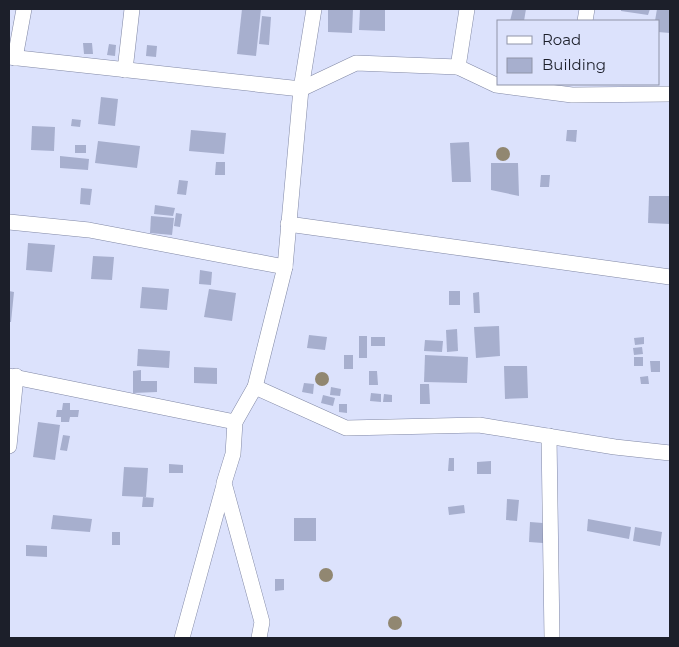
<svg xmlns="http://www.w3.org/2000/svg" width="679" height="647" viewBox="0 0 679 647" font-family="Montserrat,sans-serif">
<rect width="100%" height="100%" fill="#dce2fc"/>
<g fill="#a7afce">
<polygon points="242,9 261,9 256,56 237,54"/>
<polygon points="328,9 353,9 352,33 328,32"/>
<polygon points="360,9 385,9 385,31 359,30"/>
<polygon points="513,9 526,9 524,21 510,21"/>
<polygon points="621,9 650,9 648,15 621,11"/>
<polygon points="657,9 670,9 670,33 658,32 658,21 655,21"/>
<polygon points="262,16 271,17 269,45 259,44"/>
<polygon points="83,43 92,43 93,54 84,54"/>
<polygon points="109,44 116,45 115,56 107,55"/>
<polygon points="147,45 157,46 156,57 146,56"/>
<polygon points="101,97 118,99 115,126 98,124"/>
<polygon points="72,119 81,120 80,127 71,126"/>
<polygon points="32,126 55,127 54,151 31,150"/>
<polygon points="191,130 226,133 224,154 189,151"/>
<polygon points="567,130 577,130 576,142 566,141"/>
<polygon points="98,141 140,146 137,168 95,163"/>
<polygon points="469,142 471,182 452,182 450,143"/>
<rect x="75" y="145" width="11" height="8"/>
<polygon points="60,156 89,159 88,170 60,168"/>
<polygon points="216,162 225,162 225,175 215,175"/>
<polygon points="491,163 518,163 519,196 491,190"/>
<polygon points="541,175 550,175 549,187 540,187"/>
<polygon points="179,180 188,181 186,195 177,194"/>
<polygon points="81,188 92,189 90,205 80,204"/>
<polygon points="649,196 670,196 670,224 648,223"/>
<polygon points="155,205 175,208 173,216 154,214"/>
<polygon points="176,213 182,214 180,227 174,226"/>
<polygon points="151,216 174,218 172,235 150,233"/>
<polygon points="28,243 55,245 52,272 26,270"/>
<polygon points="93,256 114,257 112,280 91,279"/>
<polygon points="200,270 212,272 211,285 199,284"/>
<polygon points="142,287 169,289 167,310 140,308"/>
<polygon points="209,289 236,293 232,321 204,317"/>
<polygon points="9,291 14,292 11,322 9,322"/>
<rect x="449" y="291" width="11" height="14"/>
<polygon points="479,292 480,313 474,313 473,293"/>
<polygon points="499,326 500,356 476,358 474,327"/>
<polygon points="457,329 458,351 447,352 446,330"/>
<polygon points="309,335 327,337 325,350 307,348"/>
<rect x="359" y="336" width="8" height="22"/>
<rect x="371" y="337" width="14" height="9"/>
<polygon points="644,337 644,344 635,345 634,338"/>
<polygon points="425,340 443,341 442,352 424,351"/>
<polygon points="642,347 643,354 634,355 633,348"/>
<polygon points="138,349 170,351 169,368 137,366"/>
<rect x="344" y="355" width="9" height="14"/>
<polygon points="425,355 468,357 467,383 424,382"/>
<rect x="634" y="357" width="9" height="9"/>
<polygon points="650,361 660,361 660,372 651,372"/>
<polygon points="504,366 527,366 528,398 505,399"/>
<polygon points="194,367 217,368 217,384 194,383"/>
<polygon points="141,370 141,381 157,381 157,392 133,393 133,371"/>
<polygon points="369,371 377,371 378,385 369,385"/>
<polygon points="648,376 649,384 641,384 640,377"/>
<polygon points="304,383 314,384 313,394 302,392"/>
<polygon points="420,384 429,384 430,404 420,404"/>
<polygon points="331,387 341,389 340,396 330,395"/>
<polygon points="371,393 381,394 381,402 370,401"/>
<polygon points="384,394 392,395 392,402 383,402"/>
<polygon points="323,395 335,398 333,406 321,403"/>
<polygon points="63,403 70,403 70,410 79,410 78,417 70,417 69,422 61,422 61,417 56,417 57,410 62,410"/>
<polygon points="339,404 347,404 347,413 339,412"/>
<polygon points="38,422 60,425 55,460 33,457"/>
<polygon points="63,435 70,436 67,451 60,450"/>
<polygon points="449,458 454,458 454,471 448,471"/>
<polygon points="491,461 491,474 477,474 477,462"/>
<polygon points="169,464 183,465 183,473 169,473"/>
<polygon points="124,467 148,468 146,497 122,496"/>
<polygon points="143,497 154,498 153,507 142,507"/>
<polygon points="507,499 519,500 517,521 506,520"/>
<polygon points="464,505 465,513 449,515 448,507"/>
<polygon points="53,515 92,519 90,532 51,529"/>
<rect x="294" y="518" width="22" height="23"/>
<polygon points="588,519 631,527 629,539 587,531"/>
<polygon points="530,522 543,523 543,543 529,542"/>
<polygon points="635,527 662,532 660,546 633,541"/>
<rect x="112" y="532" width="8" height="13"/>
<polygon points="26,545 47,546 47,557 26,556"/>
<polygon points="275,579 284,579 284,590 275,591"/>
</g>
<g fill="none" stroke-linecap="round" stroke-linejoin="round">
<g stroke="#8188a5" stroke-width="16">
<g id="street">
<polyline points="585,21 587,9"/>
<polyline points="9,57 301,89 356,63 458,67 496,85 572,95 670,94"/>
<polyline points="15,58 24,9"/>
<polyline points="458,67 467,9"/>
<polyline points="125,70 132,9"/>
<polyline points="9,222 89,230 285,267"/>
<polyline points="288,224 670,277"/>
<polyline points="9,376 235,422"/>
<polyline points="255,387 346,428 479,425 615,447 670,453"/>
<polyline points="549,436 552,638"/>
<polyline points="9,446 16,376"/>
<polyline points="182,638 224,485"/>
<polyline points="259,638 262,622 224,483 233,454 235,422 255,387 285,267 301,89 314,9"/>
</g>
</g>
<use href="#street" stroke="#fff" stroke-width="15"/>
</g>
<g fill="#918771">
<circle cx="503" cy="154" r="7"/>
<circle cx="322" cy="379" r="7"/>
<circle cx="326" cy="575" r="7"/>
<circle cx="395" cy="623" r="7"/>
</g>
<rect width="679" height="647" fill="none" stroke="#1c1f2a" stroke-width="20"/>
<rect x="497" y="20" width="162" height="65" fill="#dce2fc" stroke="#8f94a8"/>
<rect x="507" y="36" width="25" height="8" fill="#ffffff" stroke="#8f94a8"/>
<text x="542" y="45" font-size="15" fill="#1c1f2a">Road</text>
<rect x="507" y="58" width="25" height="15" fill="#a7afce" stroke="#8f94a8"/>
<text x="542" y="70" font-size="15" fill="#1c1f2a">Building</text>
</svg>
